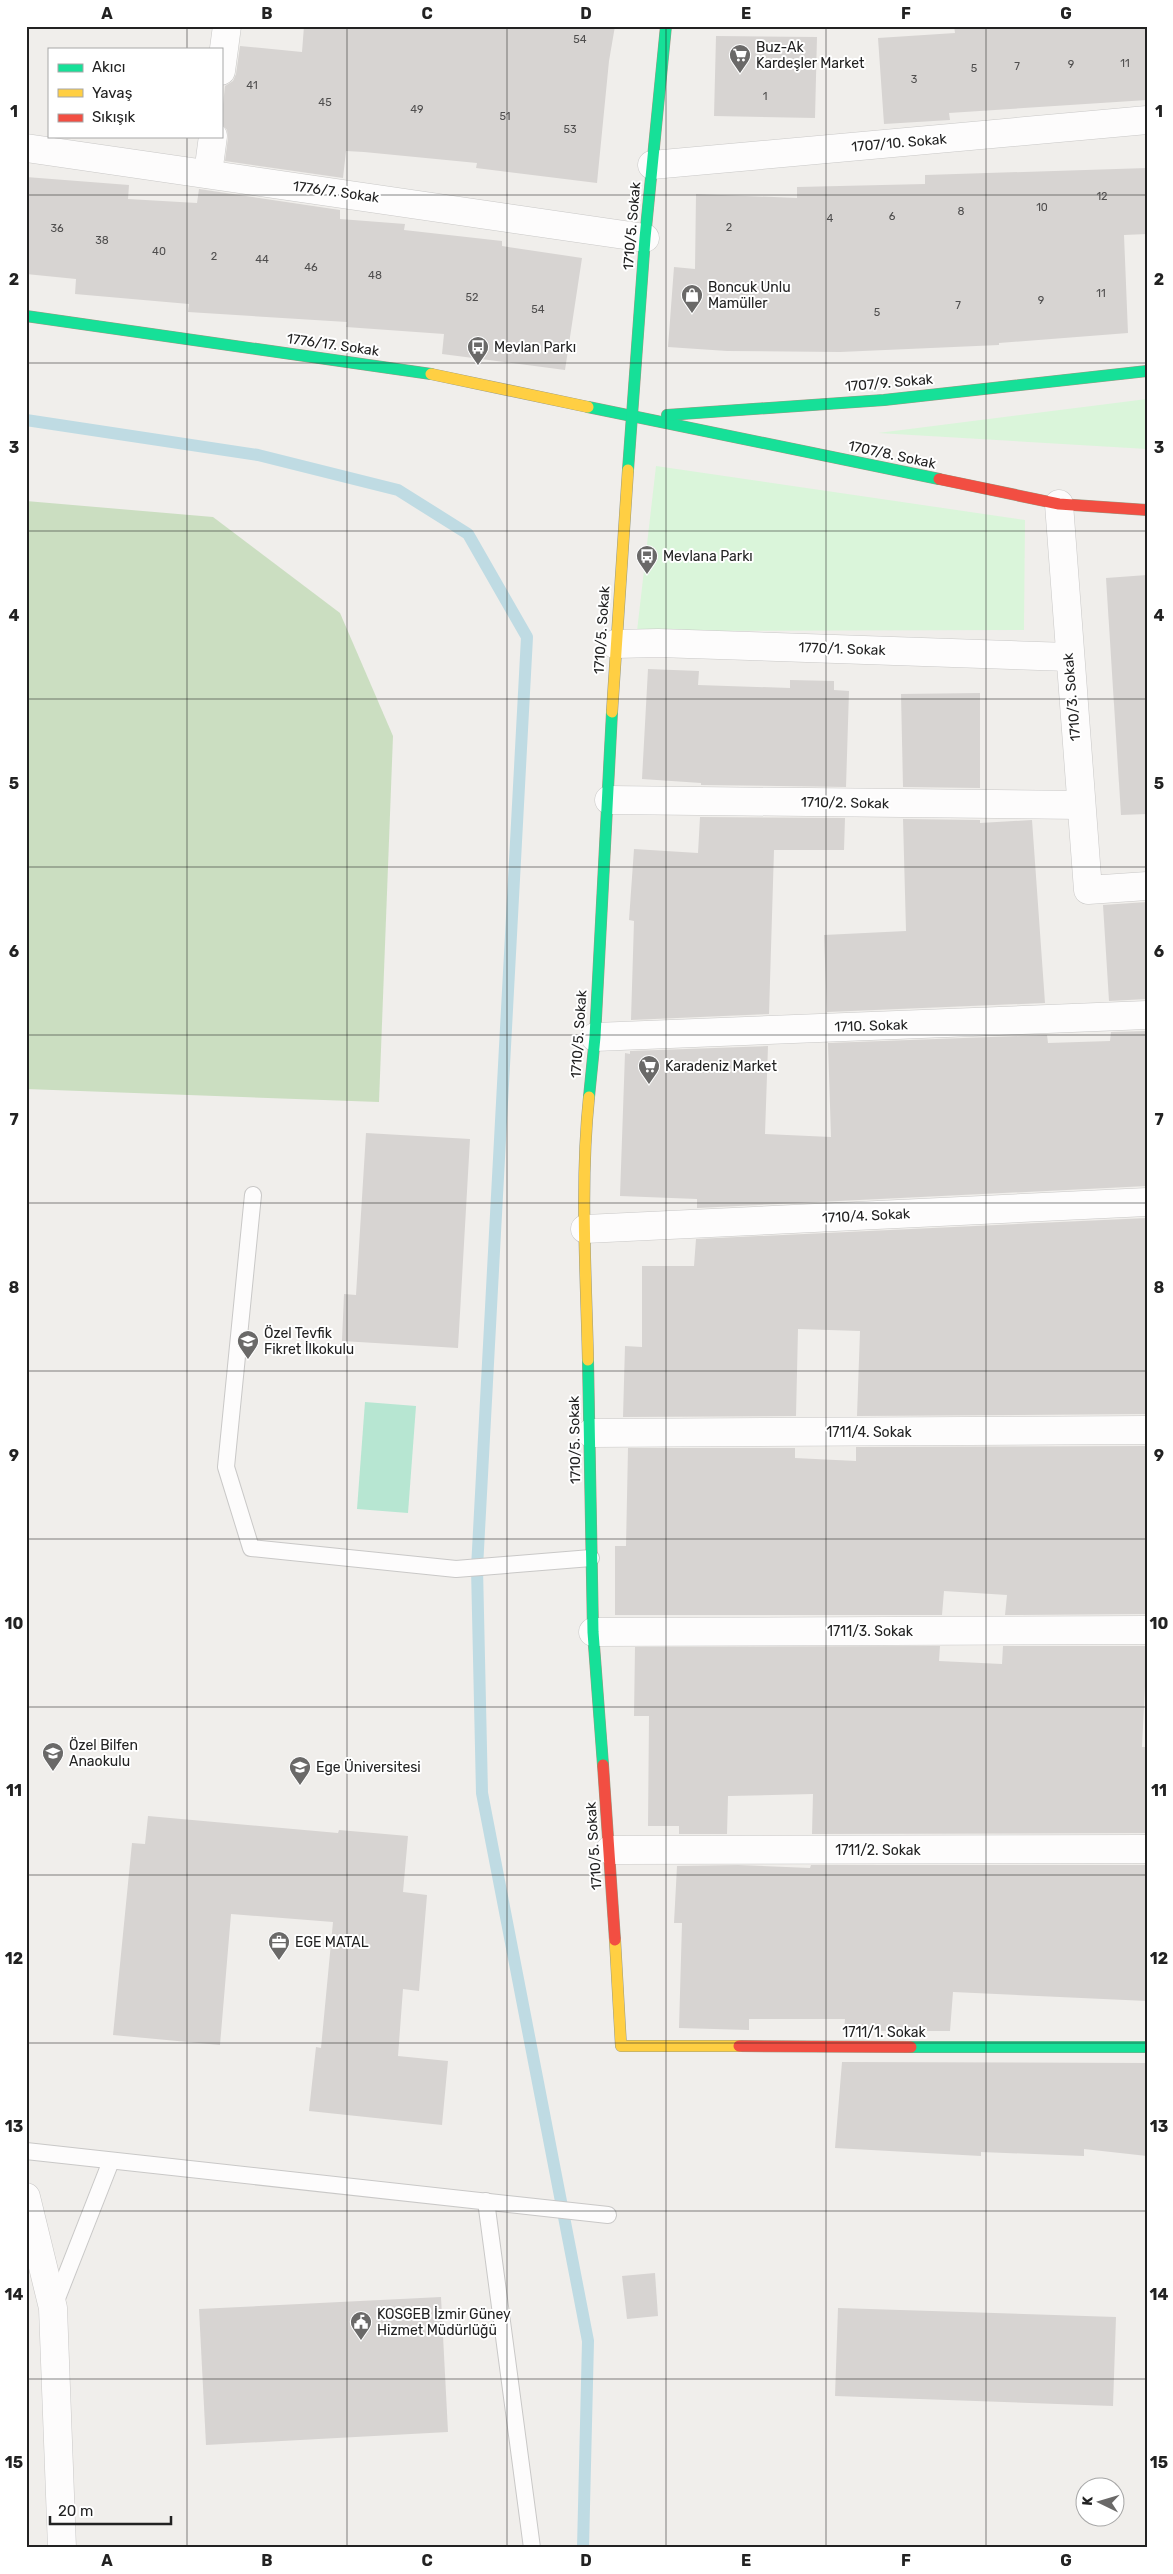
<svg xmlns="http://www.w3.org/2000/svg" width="1173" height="2574" viewBox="0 0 1173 2574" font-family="Rubik,sans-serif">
<rect width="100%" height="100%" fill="#f0eeeb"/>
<polygon fill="#cbdec1" points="26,501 213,517 340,613 393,736 379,1102 26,1089"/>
<g fill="#daf5da">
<polygon points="1147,399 1147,449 878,433"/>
<polygon points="656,466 1025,520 1024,630 637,631"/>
</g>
<polygon fill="#b7e6d2" points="365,1402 416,1406 408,1513 357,1509"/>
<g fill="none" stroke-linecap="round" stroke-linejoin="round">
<polyline stroke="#bfdbe3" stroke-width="12" points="26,420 258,455 398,490 468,534 527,637 477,1568 482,1793 588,2341 583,2548"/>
</g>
<g fill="#d7d4d2">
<polygon points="304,26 615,26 609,61 597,183 476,168 477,163 364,152 346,151 343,178 225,161 228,138 227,130 221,123 225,86 233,81 236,74 240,46 302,52"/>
<polygon points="954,26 1147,26 1147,100 949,113 950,120 884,124 878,38 955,33"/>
<polygon points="716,36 817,37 815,118 714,116"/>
<polygon points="1147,168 1147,234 1124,235 1128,333 999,343 999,345 840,352 727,351 668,347 674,267 695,269 696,194 797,198 797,187 925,184 925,175"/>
<polygon points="26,177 129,185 128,199 197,203 199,189 340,210 340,219 405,224 404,230 502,241 502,246 582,258 565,370 442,354 444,334 346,327 347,322 188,312 189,304 75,294 76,279 26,274"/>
<polygon points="1147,575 1147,814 1121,815 1106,578"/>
<polygon points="648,669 699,671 698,685 790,688 790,680 834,681 834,690 849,691 846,787 701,785 701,783 642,779"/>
<polygon points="980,693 980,788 903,787 901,694"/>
<polygon points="700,817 845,818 844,850 774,850 769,1014 631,1020 634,921 629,920 634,849 698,853"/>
<polygon points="903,819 980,820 980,823 1032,820 1045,1003 827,1012 824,935 906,931"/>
<polygon points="1147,902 1147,999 1109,1001 1103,905"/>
<polygon points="1147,1031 1147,1186 697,1208 697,1199 620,1196 625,1053 630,1054 630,1051 768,1046 765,1134 831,1137 828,1043 1047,1035 1048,1043 1110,1041 1111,1032"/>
<polygon points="366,1133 470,1139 458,1348 342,1341 344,1294 356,1295"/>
<polygon points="1147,1218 1147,1414 857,1416 860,1331 798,1329 796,1416 623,1417 625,1346 642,1347 642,1266 694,1266 696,1239"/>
<polygon points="1147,1446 1147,1614 1005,1615 1007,1595 944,1591 942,1615 615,1615 615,1546 626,1546 628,1448 795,1448 795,1458 856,1461 856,1447"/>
<polygon points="940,1646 939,1661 1002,1664 1003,1646 1147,1646 1142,1747 1147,1747 1147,1833 812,1834 813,1794 728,1796 727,1834 679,1834 679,1826 648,1826 649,1716 634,1716 635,1647"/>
<polygon points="148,1816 338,1833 339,1830 408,1836 403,1892 427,1895 419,1991 403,1989 398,2056 448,2061 442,2125 309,2111 316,2047 321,2048 333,1922 231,1914 220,2045 113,2035 132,1843 145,1844"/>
<polygon points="738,1865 810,1868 811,1865 1147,1865 1147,2001 953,1992 950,2031 844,2031 845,2019 749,2019 749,2030 679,2028 682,1923 674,1923 677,1866"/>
<polygon points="842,2062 1147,2063 1147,2156 1084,2149 1084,2156 981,2152 981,2156 835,2148"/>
<polygon points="655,2273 658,2316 627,2319 622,2276"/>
<polygon points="441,2297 448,2432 206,2445 199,2309"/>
<polygon points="838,2308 1116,2317 1113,2406 835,2396"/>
</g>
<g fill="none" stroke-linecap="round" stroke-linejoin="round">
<g stroke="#c9c8c7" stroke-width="18">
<g id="lane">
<polyline points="253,1195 226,1467 251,1548 456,1569 591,1558"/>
<polyline points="26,2151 608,2215"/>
<polyline points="486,2201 532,2548"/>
<polyline points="54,2306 111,2161"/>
</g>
</g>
<g stroke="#c9c8c7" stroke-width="29">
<g id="street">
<polyline points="221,71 227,26"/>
<polyline points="26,148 645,238"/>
<polyline points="652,165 1147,120"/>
<polyline points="208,174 213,136"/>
<polyline points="1059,504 1088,890 1147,886"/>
<polyline points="615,644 658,643 1069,657"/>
<polyline points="609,800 1081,805"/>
<polyline points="595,1037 1147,1015"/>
<polyline points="585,1229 1147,1202"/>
<polyline points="591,1433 1147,1430"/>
<polyline points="593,1632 1147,1630"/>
<polyline points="610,1850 1147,1849"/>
<polyline points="26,2197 53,2308 62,2548"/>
</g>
</g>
<g stroke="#999a82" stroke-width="12">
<g id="fast">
<polyline points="26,316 431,374"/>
<polyline points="588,407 939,479"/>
<polyline points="667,415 884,400 1147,371"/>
<polyline points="628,470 645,238 666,26"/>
<polyline points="589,1097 595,1037 612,712"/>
<polyline points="588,1360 593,1632 603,1765"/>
<polyline points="911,2047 1147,2047"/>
</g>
</g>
<g stroke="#999a82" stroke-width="12">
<g id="slow">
<polyline points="431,374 588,407"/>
<polyline points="612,712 628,470"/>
<path d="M 588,1360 C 586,1273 580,1184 589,1097"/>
<polyline points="615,1940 621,2046 739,2046"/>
</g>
</g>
<g stroke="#999a82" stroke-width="12">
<g id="jam">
<polyline points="939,479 1059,504 1147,510"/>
<polyline points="603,1765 615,1940"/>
<polyline points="739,2046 911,2047"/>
</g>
</g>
<use href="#lane" stroke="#fdfcfc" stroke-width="16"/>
<use href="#street" stroke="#fdfcfc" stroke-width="28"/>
<use href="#fast" stroke="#16e098" stroke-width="11"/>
<use href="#slow" stroke="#ffcf43" stroke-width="11"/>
<use href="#jam" stroke="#f24e42" stroke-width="11"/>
</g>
<path fill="none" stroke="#222" stroke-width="1" stroke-opacity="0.55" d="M 187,26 L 187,49M 347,26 L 347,2548M 507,26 L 507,2548M 666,26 L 666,2548M 826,26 L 826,2548M 986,26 L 986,2548M 187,136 L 187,2548M 26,195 L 1147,195M 26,363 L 1147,363M 26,531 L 1147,531M 26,699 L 1147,699M 26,867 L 1147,867M 26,1035 L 1147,1035M 26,1203 L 1147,1203M 26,1371 L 1147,1371M 26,1539 L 1147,1539M 26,1707 L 1147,1707M 26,1875 L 1147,1875M 26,2043 L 1147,2043M 26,2211 L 1147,2211M 26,2379 L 1147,2379"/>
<defs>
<g id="supermarket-pin" transform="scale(1.125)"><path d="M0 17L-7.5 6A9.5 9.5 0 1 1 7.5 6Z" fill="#6a6968" stroke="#fff"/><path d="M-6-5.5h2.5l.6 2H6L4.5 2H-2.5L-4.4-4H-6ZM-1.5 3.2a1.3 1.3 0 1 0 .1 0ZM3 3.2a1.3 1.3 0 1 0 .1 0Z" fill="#fff"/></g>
<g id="shop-pin" transform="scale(1.125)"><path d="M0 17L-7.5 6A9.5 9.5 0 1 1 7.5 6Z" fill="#6a6968" stroke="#fff"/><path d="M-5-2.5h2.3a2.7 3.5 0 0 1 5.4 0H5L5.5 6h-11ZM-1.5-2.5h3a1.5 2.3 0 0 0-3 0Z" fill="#fff"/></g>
<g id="bus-pin" transform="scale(1.125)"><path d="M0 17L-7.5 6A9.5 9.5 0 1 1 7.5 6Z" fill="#6a6968" stroke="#fff"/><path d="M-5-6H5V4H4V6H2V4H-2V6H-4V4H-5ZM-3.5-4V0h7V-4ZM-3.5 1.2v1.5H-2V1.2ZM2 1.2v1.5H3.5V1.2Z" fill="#fff"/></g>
<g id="school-pin" transform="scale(1.125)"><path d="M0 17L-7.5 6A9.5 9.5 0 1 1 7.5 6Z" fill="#6a6968" stroke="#fff"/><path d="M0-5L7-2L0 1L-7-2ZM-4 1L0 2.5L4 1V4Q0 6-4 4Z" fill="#fff"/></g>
<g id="university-pin" transform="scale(1.125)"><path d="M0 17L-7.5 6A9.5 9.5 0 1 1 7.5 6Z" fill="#6a6968" stroke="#fff"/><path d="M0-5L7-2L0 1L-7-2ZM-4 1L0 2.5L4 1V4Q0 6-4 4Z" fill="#fff"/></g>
<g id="office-pin" transform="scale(1.125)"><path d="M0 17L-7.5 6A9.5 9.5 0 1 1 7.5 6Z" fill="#6a6968" stroke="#fff"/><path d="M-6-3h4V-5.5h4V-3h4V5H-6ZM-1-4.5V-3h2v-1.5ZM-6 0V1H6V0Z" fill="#fff"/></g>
<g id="civic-pin" transform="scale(1.125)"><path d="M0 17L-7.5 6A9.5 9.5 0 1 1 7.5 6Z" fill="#6a6968" stroke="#fff"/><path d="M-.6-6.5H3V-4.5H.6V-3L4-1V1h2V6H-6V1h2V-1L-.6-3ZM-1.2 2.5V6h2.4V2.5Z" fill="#fff"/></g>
</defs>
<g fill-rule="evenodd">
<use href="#supermarket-pin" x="740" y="55"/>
<use href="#shop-pin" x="692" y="295"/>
<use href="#bus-pin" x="478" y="347"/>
<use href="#bus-pin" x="647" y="556"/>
<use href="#supermarket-pin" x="649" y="1066"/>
<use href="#school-pin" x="248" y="1341"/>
<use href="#school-pin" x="53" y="1753"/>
<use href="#university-pin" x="300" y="1767"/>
<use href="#office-pin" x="279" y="1942"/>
<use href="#civic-pin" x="361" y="2322"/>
</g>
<g text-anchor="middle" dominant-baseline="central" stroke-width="4" stroke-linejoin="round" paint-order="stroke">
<g font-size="11" fill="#4f4e4e">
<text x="580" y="39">54</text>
<text x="1125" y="63">11</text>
<text x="1071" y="64">9</text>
<text x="1017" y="66">7</text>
<text x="974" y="68">5</text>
<text x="914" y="79">3</text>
<text x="252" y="85">41</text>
<text x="765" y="96">1</text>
<text x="325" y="102">45</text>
<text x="417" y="109">49</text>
<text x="505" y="116">51</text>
<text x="570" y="129">53</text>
<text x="1102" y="196">12</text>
<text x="1042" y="207">10</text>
<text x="961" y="211">8</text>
<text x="892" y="216">6</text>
<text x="830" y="218">4</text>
<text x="729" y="227">2</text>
<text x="57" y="228">36</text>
<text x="102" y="240">38</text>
<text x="159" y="251">40</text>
<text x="214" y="256">2</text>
<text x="262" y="259">44</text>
<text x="311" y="267">46</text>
<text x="375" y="275">48</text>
<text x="1101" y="293">11</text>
<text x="472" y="297">52</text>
<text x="1041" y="300">9</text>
<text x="958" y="305">7</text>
<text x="538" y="309">54</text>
<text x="877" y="312">5</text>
</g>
<g font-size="14" fill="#222" stroke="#fff" text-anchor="start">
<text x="756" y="47">Buz-Ak<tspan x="756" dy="16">Kardeşler Market</tspan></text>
<text x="708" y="287">Boncuk Unlu<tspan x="708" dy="16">Mamüller</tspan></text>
<text x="494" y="347">Mevlan Parkı</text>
<text x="663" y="556">Mevlana Parkı</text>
<text x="665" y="1066">Karadeniz Market</text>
<text x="264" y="1333">Özel Tevfik<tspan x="264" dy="16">Fikret İlkokulu</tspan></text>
<text x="69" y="1745">Özel Bilfen<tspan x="69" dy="16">Anaokulu</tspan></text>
<text x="316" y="1767">Ege Üniversitesi</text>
<text x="295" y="1942">EGE MATAL</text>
<text x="377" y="2314">KOSGEB İzmir Güney<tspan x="377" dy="16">Hizmet Müdürlüğü</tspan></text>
</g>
<g font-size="14" fill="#222" stroke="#fff">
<text transform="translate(899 143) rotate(-5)">1707/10. Sokak</text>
<text transform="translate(336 192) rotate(8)">1776/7. Sokak</text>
<text transform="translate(632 226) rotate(-85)">1710/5. Sokak</text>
<text transform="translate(333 345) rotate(8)">1776/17. Sokak</text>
<text transform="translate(889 383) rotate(-5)">1707/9. Sokak</text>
<text transform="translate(892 455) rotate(12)">1707/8. Sokak</text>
<text transform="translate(602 630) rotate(-86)">1710/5. Sokak</text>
<text transform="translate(842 649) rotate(2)">1770/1. Sokak</text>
<text transform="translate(1072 697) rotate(-95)">1710/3. Sokak</text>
<text transform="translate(845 803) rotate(1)">1710/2. Sokak</text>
<text transform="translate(871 1026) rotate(-2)">1710. Sokak</text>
<text transform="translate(579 1034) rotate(-86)">1710/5. Sokak</text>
<text transform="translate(866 1216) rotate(-3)">1710/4. Sokak</text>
<text x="869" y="1432">1711/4. Sokak</text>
<text transform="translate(575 1440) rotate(-91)">1710/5. Sokak</text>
<text x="870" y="1631">1711/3. Sokak</text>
<text transform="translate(594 1846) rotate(-94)">1710/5. Sokak</text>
<text x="878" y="1850">1711/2. Sokak</text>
<text x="884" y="2032">1711/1. Sokak</text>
</g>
</g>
<rect width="1173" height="2574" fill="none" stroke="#ffffff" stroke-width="55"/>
<rect x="48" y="48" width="175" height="90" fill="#ffffff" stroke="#a7a7a7"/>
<rect x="58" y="64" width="25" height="8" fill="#16e098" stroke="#a7a7a7"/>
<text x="92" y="72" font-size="15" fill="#222222">Akıcı</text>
<rect x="58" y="89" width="25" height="8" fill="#ffcf43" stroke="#a7a7a7"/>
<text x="92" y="98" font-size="15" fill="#222222">Yavaş</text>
<rect x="58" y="114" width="25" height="8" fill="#f24e42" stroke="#a7a7a7"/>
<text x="92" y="122" font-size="15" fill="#222222">Sıkışık</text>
<g transform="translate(1100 2502) rotate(275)"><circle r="24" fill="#ffffff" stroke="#a7a7a7"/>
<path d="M0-4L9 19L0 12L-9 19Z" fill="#6a6968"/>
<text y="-8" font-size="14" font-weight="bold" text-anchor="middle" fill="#222222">K</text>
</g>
<path d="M50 2516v8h121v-8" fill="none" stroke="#222222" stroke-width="2.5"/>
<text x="58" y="2516" font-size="15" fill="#222222" stroke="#ffffff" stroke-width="4" paint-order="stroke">20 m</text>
<rect x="28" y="28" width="1118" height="2518" fill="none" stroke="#222" stroke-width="2"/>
<g font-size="16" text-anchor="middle" font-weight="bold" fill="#222">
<text x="107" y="19">A</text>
<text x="267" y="19">B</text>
<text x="427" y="19">C</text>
<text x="586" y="19">D</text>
<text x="746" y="19">E</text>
<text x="906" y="19">F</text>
<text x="1066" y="19">G</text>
<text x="14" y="117">1</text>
<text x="1159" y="117">1</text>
<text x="14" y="285">2</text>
<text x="1159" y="285">2</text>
<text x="14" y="453">3</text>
<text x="1159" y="453">3</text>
<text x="14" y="621">4</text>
<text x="1159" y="621">4</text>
<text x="14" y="789">5</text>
<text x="1159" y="789">5</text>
<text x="14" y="957">6</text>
<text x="1159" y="957">6</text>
<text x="14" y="1125">7</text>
<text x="1159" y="1125">7</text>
<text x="14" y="1293">8</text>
<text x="1159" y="1293">8</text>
<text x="14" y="1461">9</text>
<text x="1159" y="1461">9</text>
<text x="14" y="1629">10</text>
<text x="1159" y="1629">10</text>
<text x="14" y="1796">11</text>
<text x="1159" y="1796">11</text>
<text x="14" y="1964">12</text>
<text x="1159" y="1964">12</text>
<text x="14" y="2132">13</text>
<text x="1159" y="2132">13</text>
<text x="14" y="2300">14</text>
<text x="1159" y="2300">14</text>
<text x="14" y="2468">15</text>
<text x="1159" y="2468">15</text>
<text x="107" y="2566">A</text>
<text x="267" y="2566">B</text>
<text x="427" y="2566">C</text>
<text x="586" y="2566">D</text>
<text x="746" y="2566">E</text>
<text x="906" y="2566">F</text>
<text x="1066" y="2566">G</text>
</g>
</svg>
